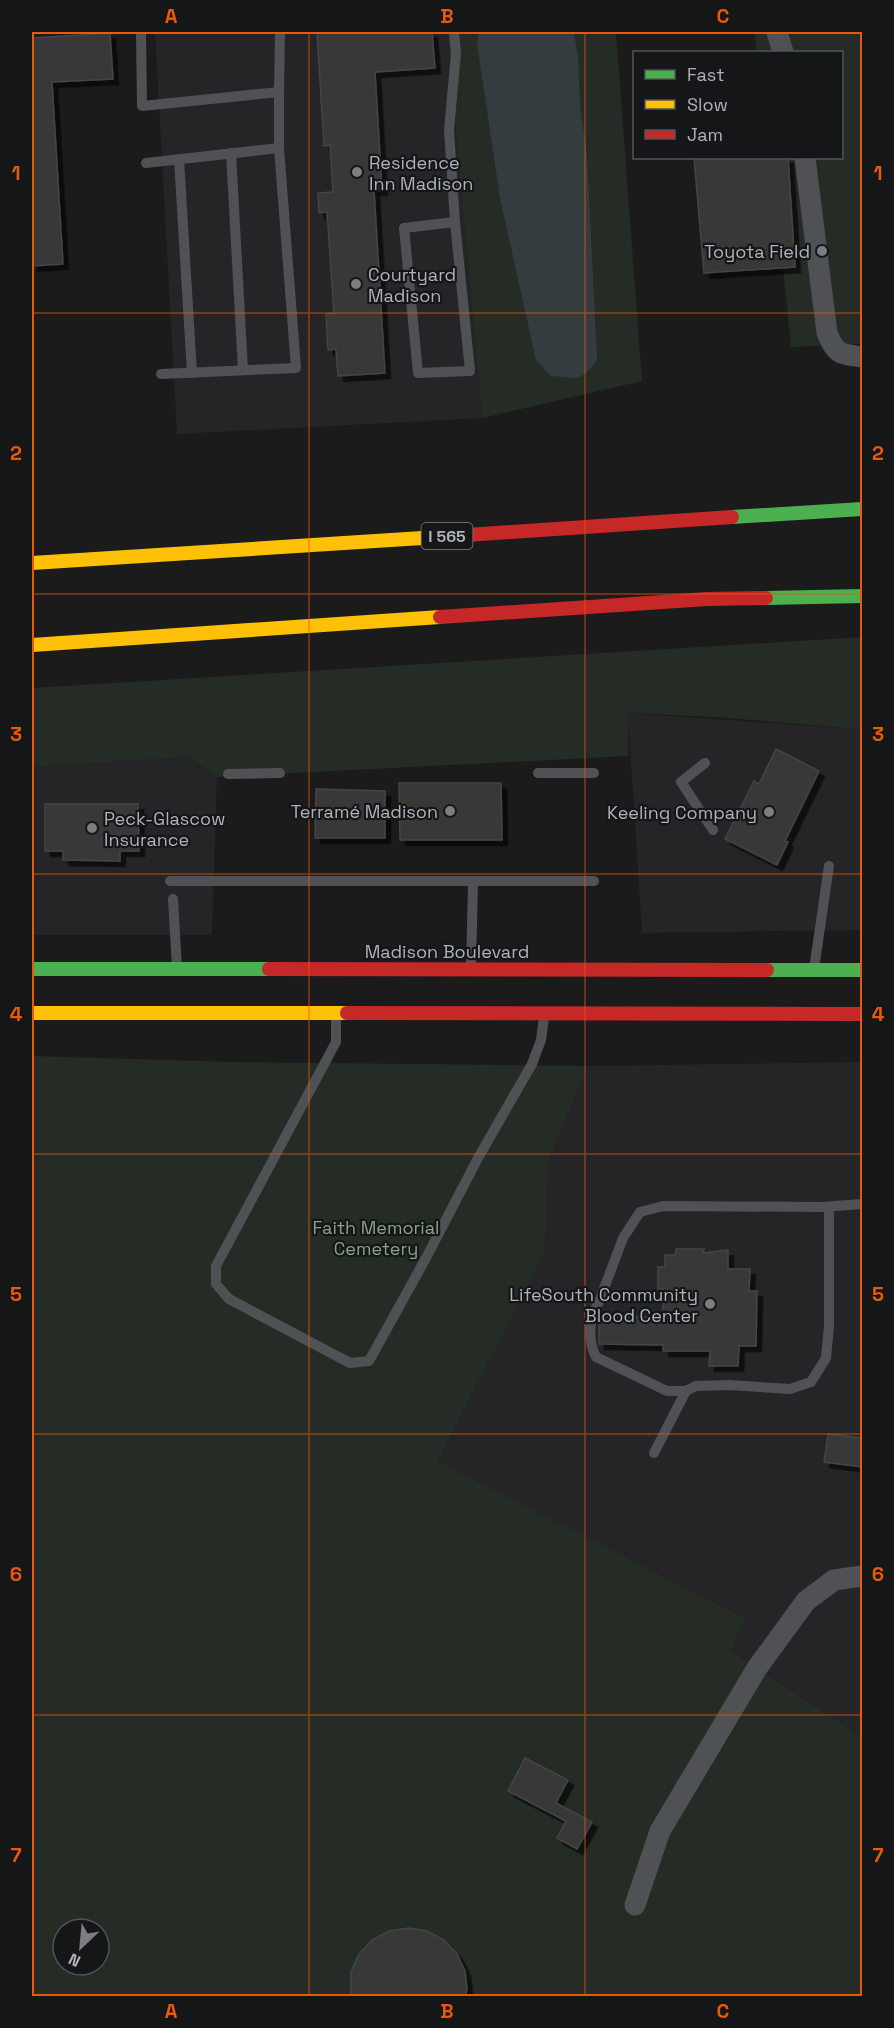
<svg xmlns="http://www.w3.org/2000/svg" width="894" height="2028" viewBox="0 0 894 2028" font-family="'Space Grotesk',sans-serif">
<defs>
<filter id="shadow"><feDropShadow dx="5.5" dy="5.5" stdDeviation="0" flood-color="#0009"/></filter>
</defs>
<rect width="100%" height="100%" fill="#1b1b1b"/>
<g fill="#252527">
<polygon points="155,32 447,32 482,418 177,434"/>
<polygon points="628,713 859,729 862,723 862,930 642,933"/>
<polygon points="189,757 217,777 212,935 32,935 32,767"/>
<polygon points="862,1062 862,1737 731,1651 746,1618 438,1461 545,1252 549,1160 588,1066"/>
</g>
<g fill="#252b25" fill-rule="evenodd">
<polygon points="447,32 616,32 642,381 482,418"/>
<polygon points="754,32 862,32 862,344 791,347 772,158 842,158 842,52 757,52"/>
<polygon points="862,637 862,723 859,729 715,717 629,713 628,756 217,777 189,757 32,767 32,688"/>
<path d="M 32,1056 L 236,1062 L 588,1066 L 549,1160 L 545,1252 L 438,1461 L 746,1618 L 731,1651 L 862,1737 L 862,1996 L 32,1996 ZM 63,1929 L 99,1929 L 99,1965 L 63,1965 Z"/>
</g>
<path fill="#343c40" d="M 479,32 L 574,32 L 578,58 L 580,106 L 587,155 L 597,360 C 582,382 577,378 551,376 L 536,360 L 500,198 L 477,43 Z"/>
<g fill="#373838" stroke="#444547" stroke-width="1.5" filter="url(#shadow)">
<polygon points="317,32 432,32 435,68 375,72 382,190 374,190 385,373 338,376 336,349 328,350 326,314 334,313 327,212 319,213 318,193 333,192 330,145 324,146"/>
<polygon points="110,33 113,79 52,82 63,264 32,266 32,38"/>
<polygon points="694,158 788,158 795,267 704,273"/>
<polygon points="776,749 819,771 785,841 788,842 777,865 725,839 754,781 759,784"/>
<polygon points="399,783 501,783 502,840 400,840"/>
<polygon points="316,789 385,791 385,838 315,838"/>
<polygon points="45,804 138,804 139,851 120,851 120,861 63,860 63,851 45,851"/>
<polygon points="676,1249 704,1249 703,1253 728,1250 728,1269 750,1269 749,1291 757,1291 756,1346 739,1346 738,1366 709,1366 710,1351 663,1351 663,1345 599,1344 599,1316 663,1317 663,1289 658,1289 658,1267 665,1267 665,1255 675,1255"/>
<polygon points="828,1434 862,1438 862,1467 824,1462"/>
<polygon points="525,1758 568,1780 556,1803 592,1822 577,1849 557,1838 566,1821 508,1791"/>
<polygon points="409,1928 427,1931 444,1940 457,1954 465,1971 467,1990 465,1996 351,1996 351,1972 359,1954 372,1940 389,1931"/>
</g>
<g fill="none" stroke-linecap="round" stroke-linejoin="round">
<g stroke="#505154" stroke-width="10">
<polyline points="141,32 142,106 279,92 279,148"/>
<polyline points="454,32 456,53 449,130 455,222"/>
<polyline points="279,92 280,32"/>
<polyline points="231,153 243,370"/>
<polyline points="179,159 192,373"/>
<polyline points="146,163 279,148 296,368 161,374"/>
<polygon points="455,222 470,371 418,373 404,228"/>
<polyline points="705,763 681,782 713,830"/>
<polyline points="538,773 594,773"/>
<polyline points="228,774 280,773"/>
<polyline points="170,881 594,881"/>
<polyline points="173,899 177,968"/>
<polyline points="471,969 473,882"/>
<polyline points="814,969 829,866"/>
<polyline points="336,1014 336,1042 216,1266 216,1284 229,1299 350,1363 369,1361 426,1258 478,1158 532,1064 541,1040 544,1017"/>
<path d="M 829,1207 L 829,1326 L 826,1358 L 811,1382 L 790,1389 L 729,1385 L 696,1386 L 686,1391 L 667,1391 L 596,1357 C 588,1342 588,1316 599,1302 L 623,1238 L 640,1212 L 663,1206 L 822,1207 L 862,1204"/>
<polyline points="654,1453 686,1391"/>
</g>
<g stroke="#505154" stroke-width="21">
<polyline points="777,32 783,52"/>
<path d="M 805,158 L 827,333 C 836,355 840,354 862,357"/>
<polyline points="635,1905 660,1831 757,1668 806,1601 834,1580 862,1576"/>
</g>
<g stroke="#4caf50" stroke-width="14">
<polyline points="732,517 862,509"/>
<polyline points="766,598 862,596"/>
<polyline points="32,969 269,969"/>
<polyline points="767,970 862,970"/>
</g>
<g stroke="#ffc107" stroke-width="14">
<polyline points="32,563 438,537"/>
<polyline points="32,645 440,617"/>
<polyline points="32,1013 347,1013"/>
</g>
<g stroke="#c62828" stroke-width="14">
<polyline points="438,537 732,517"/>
<polyline points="440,617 707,599 766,598"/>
<polyline points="269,969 767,970"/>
<polyline points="347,1013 862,1014"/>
</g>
</g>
<path fill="none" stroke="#e8590c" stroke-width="1.5" stroke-opacity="0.55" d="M 309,32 L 309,1996M 585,32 L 585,1996M 32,313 L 862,313M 32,594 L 862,594M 32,874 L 862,874M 32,1154 L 862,1154M 32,1434 L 862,1434M 32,1715 L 862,1715"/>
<g fill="#7b7e82" stroke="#151617" stroke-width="2">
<circle cx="357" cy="172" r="6"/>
<circle cx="822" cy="251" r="6"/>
<circle cx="356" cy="284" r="6"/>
<circle cx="450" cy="811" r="6"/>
<circle cx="769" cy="812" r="6"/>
<circle cx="92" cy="828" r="6"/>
<circle cx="710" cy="1304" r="6"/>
</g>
<g text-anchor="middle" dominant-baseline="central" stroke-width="4.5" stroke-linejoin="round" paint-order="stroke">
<rect fill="#151617" stroke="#808489" stroke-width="1.5" x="421.5" y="523" width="51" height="26" rx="4.5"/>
<g font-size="16" font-weight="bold" fill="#aeb3ba">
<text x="447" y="536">I 565</text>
</g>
<g font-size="18" fill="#aeb3ba" stroke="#151617" text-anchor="end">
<text x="369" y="162" text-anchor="start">Residence<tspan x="369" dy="21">Inn Madison</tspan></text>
<text x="810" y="251">Toyota Field</text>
<text x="368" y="274" text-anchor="start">Courtyard<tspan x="368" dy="21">Madison</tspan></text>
<text x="438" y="811">Terramé Madison</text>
<text x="757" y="812">Keeling Company</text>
<text x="104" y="818" text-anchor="start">Peck-Glascow<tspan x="104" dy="21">Insurance</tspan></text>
<text x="698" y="1294">LifeSouth Community<tspan x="698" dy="21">Blood Center</tspan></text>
</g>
<g font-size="18" fill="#aeb3ba" stroke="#151617">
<text x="447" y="951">Madison Boulevard</text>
</g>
<g font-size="18" fill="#89a388" stroke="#151617">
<text x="376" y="1227">Faith Memorial<tspan x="376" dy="21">Cemetery</tspan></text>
</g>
</g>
<rect width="894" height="2028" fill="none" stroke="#151617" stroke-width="66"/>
<rect x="633" y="51" width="210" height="108" fill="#151617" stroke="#525558" stroke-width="1.5"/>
<rect x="645" y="70" width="30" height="9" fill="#4caf50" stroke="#525558" stroke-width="1.5"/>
<text x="687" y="81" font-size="18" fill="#aeb3ba">Fast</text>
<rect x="645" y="100" width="30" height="9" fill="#ffc107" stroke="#525558" stroke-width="1.5"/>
<text x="687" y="111" font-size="18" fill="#aeb3ba">Slow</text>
<rect x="645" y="130" width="30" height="9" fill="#c62828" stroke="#525558" stroke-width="1.5"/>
<text x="687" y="141" font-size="18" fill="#aeb3ba">Jam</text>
<g transform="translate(81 1947) rotate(206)"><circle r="28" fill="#151617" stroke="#525558" stroke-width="1.5"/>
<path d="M0-4.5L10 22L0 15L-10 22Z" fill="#7b7e82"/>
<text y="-9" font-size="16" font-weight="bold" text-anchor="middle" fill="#aeb3ba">N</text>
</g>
<rect x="33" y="33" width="828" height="1962" fill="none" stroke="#e8590c" stroke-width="2"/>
<g font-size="20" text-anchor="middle" font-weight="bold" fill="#e8590c">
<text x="171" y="23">A</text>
<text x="447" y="23">B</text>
<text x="723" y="23">C</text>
<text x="16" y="180">1</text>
<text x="878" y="180">1</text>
<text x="16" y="460">2</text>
<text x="878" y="460">2</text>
<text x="16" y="741">3</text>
<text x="878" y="741">3</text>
<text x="16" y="1021">4</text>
<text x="878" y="1021">4</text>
<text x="16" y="1301">5</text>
<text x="878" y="1301">5</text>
<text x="16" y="1581">6</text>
<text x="878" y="1581">6</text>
<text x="16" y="1862">7</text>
<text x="878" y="1862">7</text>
<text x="171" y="2018">A</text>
<text x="447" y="2018">B</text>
<text x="723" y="2018">C</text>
</g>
</svg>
